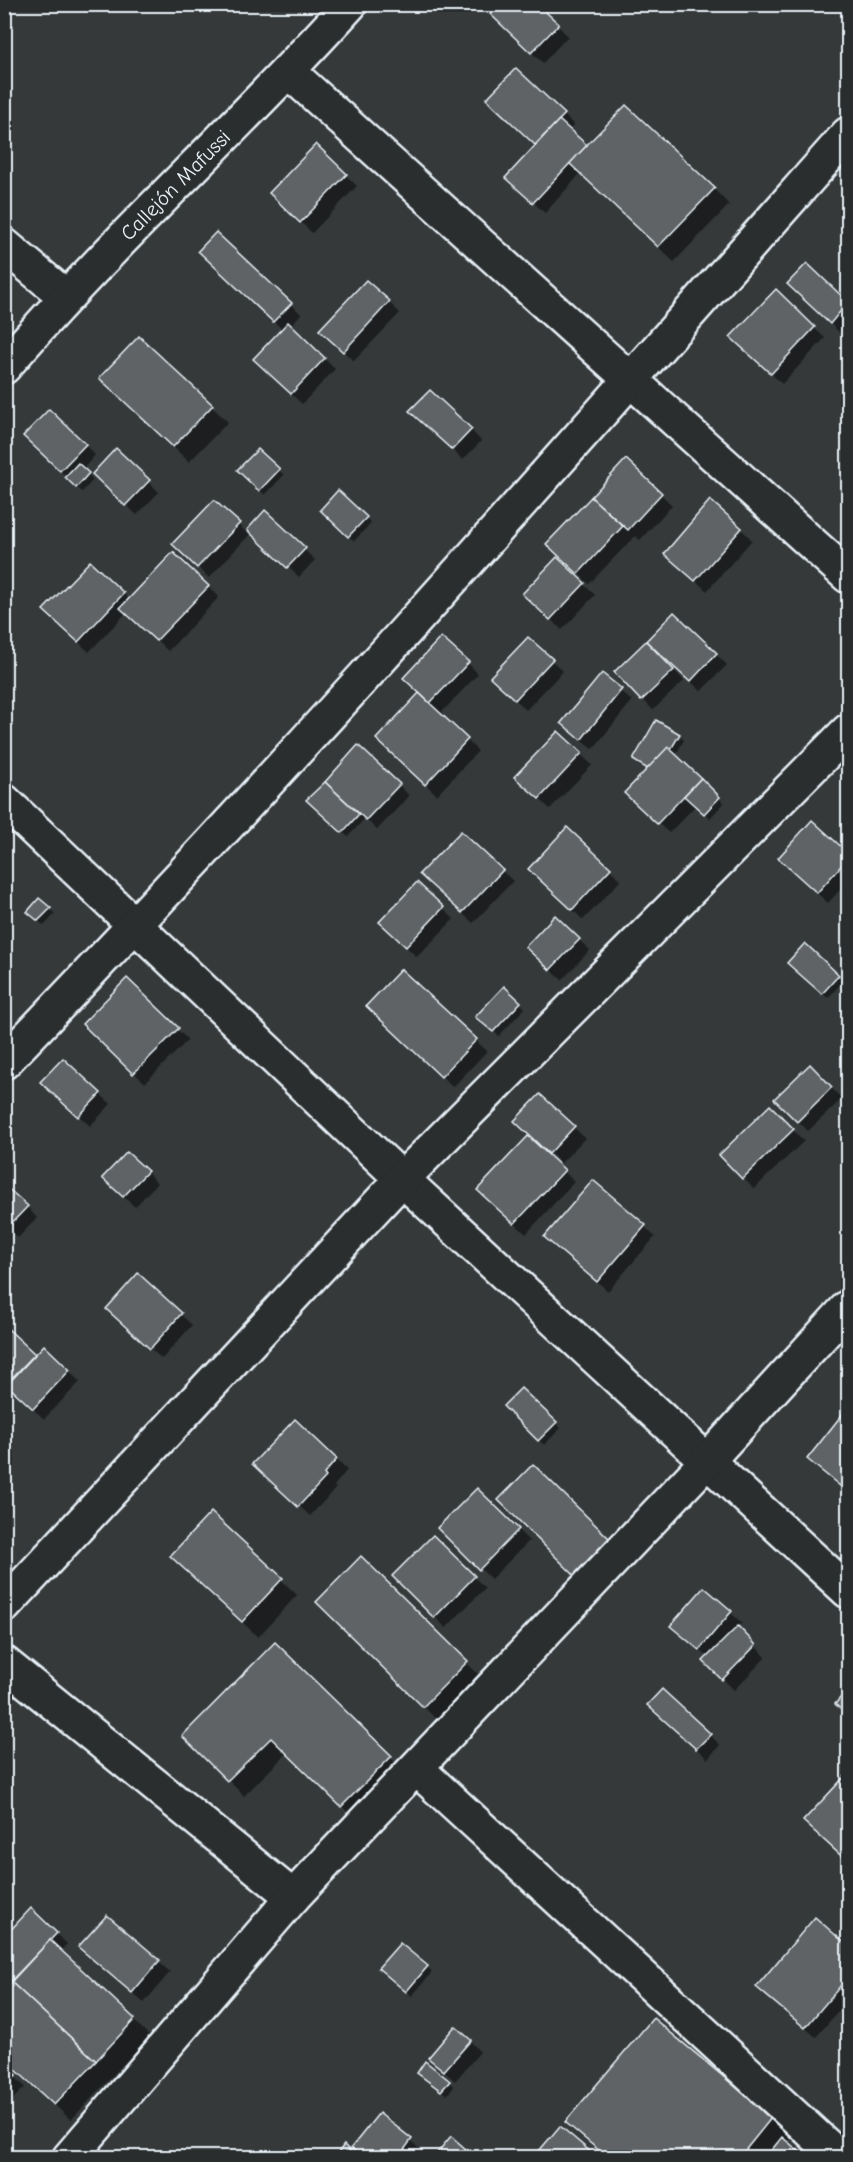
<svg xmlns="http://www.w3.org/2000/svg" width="853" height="2162" viewBox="0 0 853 2162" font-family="'Comic Neue',sans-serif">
<rect width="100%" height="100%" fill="#35393a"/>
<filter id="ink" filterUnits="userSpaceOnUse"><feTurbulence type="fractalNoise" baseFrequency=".0167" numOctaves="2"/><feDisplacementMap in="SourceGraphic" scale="12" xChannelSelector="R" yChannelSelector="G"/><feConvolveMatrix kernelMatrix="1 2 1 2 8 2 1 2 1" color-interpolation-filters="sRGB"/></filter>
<g filter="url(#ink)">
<g fill="#0007">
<polygon points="502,25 557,25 568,36 543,63"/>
<polygon points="499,110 564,115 574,125 569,131 587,147 714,189 729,205 674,262 581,173 545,213 518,188 537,145"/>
<polygon points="316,147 357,186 312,233 271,193"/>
<polygon points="210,262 291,304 301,314 290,326 335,369 302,404 265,370 283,330"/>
<polygon points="807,265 848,304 848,326 841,334 800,294"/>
<polygon points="367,282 400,313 354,361 332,341"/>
<polygon points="814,328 825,338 782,384 743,347"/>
<polygon points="139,338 228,422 189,462 117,393"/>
<polygon points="422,422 471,430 481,441 463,460"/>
<polygon points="85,445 95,455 83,469 93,480 82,492 36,447"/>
<polygon points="116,450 159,492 137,515 105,485"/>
<polygon points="258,451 284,475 265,495 239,470"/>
<polygon points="626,461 672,505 640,540 635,536 589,584 548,544"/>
<polygon points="338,492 371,523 354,541 322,510"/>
<polygon points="214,502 247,533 265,513 315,560 299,577 251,533 209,578 185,555"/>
<polygon points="741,529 752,540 707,591 677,564"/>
<polygon points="173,554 219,597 168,651 127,612 89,652 56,621 90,563 130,600"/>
<polygon points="557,559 595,595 562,630 524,594"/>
<polygon points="674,614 727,665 701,691 670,662 668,663 684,681 653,710 616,672"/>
<polygon points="528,639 563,671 526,710 503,688"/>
<polygon points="468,663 478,674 440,714 478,751 437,795 378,739 421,694"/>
<polygon points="602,676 632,701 593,749 574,734"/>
<polygon points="558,733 592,765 550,809 527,787"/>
<polygon points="679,735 684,740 675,756 724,803 710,818 696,805 669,833 637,804 648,770 634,760"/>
<polygon points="327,782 399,785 409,796 377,830 365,818 348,837 308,800"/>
<polygon points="813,822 848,855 848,881 828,903 791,869"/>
<polygon points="567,829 621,880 583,920 541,879"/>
<polygon points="502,871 513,881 473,923 432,885"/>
<polygon points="417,884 454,919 417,957 392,933"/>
<polygon points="40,900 55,914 44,926 34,917"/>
<polygon points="579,940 590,950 562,980 538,958"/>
<polygon points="805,946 843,981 828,998 794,968"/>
<polygon points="401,971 487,1051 453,1087 378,1017"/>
<polygon points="127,981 188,1040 145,1083 84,1024"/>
<polygon points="504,988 525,1008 499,1036 477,1017"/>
<polygon points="63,1060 111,1104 90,1126 53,1092"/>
<polygon points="810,1066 842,1099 808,1131 777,1099"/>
<polygon points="540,1096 585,1138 561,1163 527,1132"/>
<polygon points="770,1107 804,1141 754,1189 721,1155"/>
<polygon points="564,1171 574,1182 526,1234 489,1200"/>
<polygon points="147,1172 157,1183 135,1207 115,1189"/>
<polygon points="27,1207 37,1218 18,1238 4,1226"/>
<polygon points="645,1227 655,1237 608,1291 546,1237"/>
<polygon points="138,1276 192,1325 162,1359 118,1320"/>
<polygon points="7,1330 36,1357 69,1371 80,1382 44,1419 4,1382 4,1332"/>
<polygon points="521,1390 561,1428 544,1445 505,1406"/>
<polygon points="848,1409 848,1493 809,1459"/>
<polygon points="295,1421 347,1470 334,1486 336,1488 310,1516 265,1475"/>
<polygon points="477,1490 529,1541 491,1579 439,1528"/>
<polygon points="212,1514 297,1595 258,1637 188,1571"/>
<polygon points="433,1537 485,1588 446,1628 394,1576"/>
<polygon points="361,1558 482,1678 439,1722 318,1602"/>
<polygon points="704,1589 742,1623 737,1628 766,1657 734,1690 705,1661 709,1658 683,1636"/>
<polygon points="275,1644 406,1773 358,1822 287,1753 244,1796 184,1736"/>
<polygon points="660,1716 710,1735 720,1745 708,1759"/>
<polygon points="848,1775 848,1862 805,1821"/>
<polygon points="107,1917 170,1972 144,2003 91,1958"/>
<polygon points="815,1919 848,1948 848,2000 816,2037 769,1997"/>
<polygon points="56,1934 67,1944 60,1951 150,2036 71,2120 4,2059 4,1939"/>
<polygon points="427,1967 432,1972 412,1996 385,1973"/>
<polygon points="653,2020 771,2118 791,2138 787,2143 804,2158 606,2158 587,2141 567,2121"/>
<polygon points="470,2041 480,2052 455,2081 441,2068"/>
<polygon points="4,2066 25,2087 4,2108"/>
<polygon points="424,2078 449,2082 454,2087 447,2095"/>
<polygon points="379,2115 422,2151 417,2158 362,2158"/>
</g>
<g fill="#5f6365" stroke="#e8f1f8" stroke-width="1.5">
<polygon points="499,4 537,4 559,24 531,53 490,14"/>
<polygon points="516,68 565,114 535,145 486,99"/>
<polygon points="626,105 715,188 658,247 569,163"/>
<polygon points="559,120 587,145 533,203 505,178"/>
<polygon points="316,144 347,174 300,223 269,193"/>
<polygon points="216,232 292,303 273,322 198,251"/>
<polygon points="807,263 848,302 830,324 787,284"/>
<polygon points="366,280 390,301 343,352 319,330"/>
<polygon points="776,289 815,327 771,374 730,337"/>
<polygon points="288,322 325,358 291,394 253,359"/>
<polygon points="139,336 213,405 173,447 99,378"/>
<polygon points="430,390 472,429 452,450 409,411"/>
<polygon points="49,409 86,444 60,471 23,436"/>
<polygon points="116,448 150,480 125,506 92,474"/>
<polygon points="258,449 280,469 259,491 237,470"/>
<polygon points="626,459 662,493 628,530 591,497"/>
<polygon points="78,463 89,473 76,488 65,477"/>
<polygon points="338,490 367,517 348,537 320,510"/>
<polygon points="591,497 623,526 578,574 546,544"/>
<polygon points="214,500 240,523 197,568 172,544"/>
<polygon points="710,500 742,528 695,581 664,554"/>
<polygon points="265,510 306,548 287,568 247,530"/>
<polygon points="173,552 209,586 156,641 120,608"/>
<polygon points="557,557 585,583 550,620 522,594"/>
<polygon points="90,561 124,593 78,642 43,610"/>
<polygon points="674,612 717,653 690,682 646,641"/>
<polygon points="441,637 469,662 430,703 403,678"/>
<polygon points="528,637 553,659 515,700 490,677"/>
<polygon points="646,641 674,670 641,701 614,672"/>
<polygon points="602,673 622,689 581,740 561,723"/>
<polygon points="419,693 468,739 425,785 376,739"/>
<polygon points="656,720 680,734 656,774 633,760"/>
<polygon points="558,731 582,753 539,799 514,777"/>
<polygon points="358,745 400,784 366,820 325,782"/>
<polygon points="668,747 701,778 657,824 624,793"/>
<polygon points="701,778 720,797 704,814 684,796"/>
<polygon points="325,782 359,814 342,833 306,800"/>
<polygon points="812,820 848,853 848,858 817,893 778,858"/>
<polygon points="567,827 611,868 572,910 528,869"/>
<polygon points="461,831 503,870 462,913 419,874"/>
<polygon points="417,882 444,907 406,947 379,922"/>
<polygon points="39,898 51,908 38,921 27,912"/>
<polygon points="555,915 580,939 550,970 525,947"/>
<polygon points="805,943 839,975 822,994 787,963"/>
<polygon points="401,969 477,1039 441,1077 366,1006"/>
<polygon points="127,978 179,1028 133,1074 82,1024"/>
<polygon points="504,986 521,1002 493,1032 475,1017"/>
<polygon points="63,1058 101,1093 78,1117 40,1082"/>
<polygon points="810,1064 832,1087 797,1122 774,1099"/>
<polygon points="540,1094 575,1126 549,1154 514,1121"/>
<polygon points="770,1105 794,1129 742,1179 719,1155"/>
<polygon points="528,1136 565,1170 514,1224 477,1190"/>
<polygon points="127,1152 148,1171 123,1197 102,1178"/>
<polygon points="593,1180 646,1225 597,1282 544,1237"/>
<polygon points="4,1185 28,1206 6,1229 4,1227"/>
<polygon points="138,1273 182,1313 150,1349 106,1309"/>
<polygon points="7,1328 35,1354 6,1384 4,1330"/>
<polygon points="44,1345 70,1370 33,1409 7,1385"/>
<polygon points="521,1388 557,1422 538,1441 503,1406"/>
<polygon points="848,1407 848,1476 840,1486 807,1459"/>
<polygon points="295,1419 337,1459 324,1474 326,1477 298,1507 252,1464"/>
<polygon points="533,1464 611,1540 575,1576 498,1500"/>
<polygon points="477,1488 519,1529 479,1570 437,1528"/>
<polygon points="211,1512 283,1578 242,1622 170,1556"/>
<polygon points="433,1535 475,1576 434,1618 392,1576"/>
<polygon points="361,1556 468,1661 423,1707 316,1602"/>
<polygon points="704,1587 732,1611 699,1650 670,1626"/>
<polygon points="738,1626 756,1645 722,1680 703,1661"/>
<polygon points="275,1642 392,1756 341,1807 271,1738 227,1781 182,1736"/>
<polygon points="662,1689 711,1734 696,1749 647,1705"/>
<polygon points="848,1689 848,1716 835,1704"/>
<polygon points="848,1773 848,1862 803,1821"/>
<polygon points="31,1908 57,1933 4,1988 4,1937"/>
<polygon points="107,1915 160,1960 132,1993 78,1947"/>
<polygon points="815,1917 848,1946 848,1977 805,2028 756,1987"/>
<polygon points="50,1940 135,2019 96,2061 11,1982"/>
<polygon points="400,1943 428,1966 406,1992 378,1968"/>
<polygon points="11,1982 96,2061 54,2105 4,2059 4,1988"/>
<polygon points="653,2018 772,2117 739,2158 608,2158 565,2122"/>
<polygon points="455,2026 471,2040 444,2071 428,2058"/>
<polygon points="425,2061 450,2081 441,2091 417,2073"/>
<polygon points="4,2064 16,2075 4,2087"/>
<polygon points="379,2113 412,2139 398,2158 363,2158 351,2148"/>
<polygon points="560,2126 598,2158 533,2158"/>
<polygon points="451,2136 476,2158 433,2158"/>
<polygon points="782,2137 807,2158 765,2158"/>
<polygon points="344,2145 349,2150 359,2158 334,2158"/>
</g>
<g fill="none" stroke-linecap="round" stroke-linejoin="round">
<g stroke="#e8f1f8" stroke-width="38">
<g id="minor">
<polyline points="288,71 848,576"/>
<polyline points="4,245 65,296"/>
<path id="s1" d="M 4,367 C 113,240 238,129 350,4"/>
<polyline points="4,801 402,1179 848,1591"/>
<path d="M 4,1062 C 295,761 571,447 848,134"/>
<polyline points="4,1606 402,1179 848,731"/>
<polyline points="4,1663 293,1897"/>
<polyline points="416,1768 840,2158"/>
<polyline points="69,2158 293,1897 708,1460 848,1307"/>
</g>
</g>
<use href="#minor" stroke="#2a2d2e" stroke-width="33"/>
</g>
</g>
<g text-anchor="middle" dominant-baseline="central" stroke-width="4.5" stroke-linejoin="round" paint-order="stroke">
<g font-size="21" fill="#e8f1f8" stroke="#2a2d2e">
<text stroke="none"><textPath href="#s1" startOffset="250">Callejón Mafussi</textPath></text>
</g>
</g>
<rect width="853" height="2162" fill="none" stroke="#2a2d2e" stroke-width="24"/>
<rect x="12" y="12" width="829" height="2138" fill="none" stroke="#e8f1f8" stroke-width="2" filter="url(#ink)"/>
</svg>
